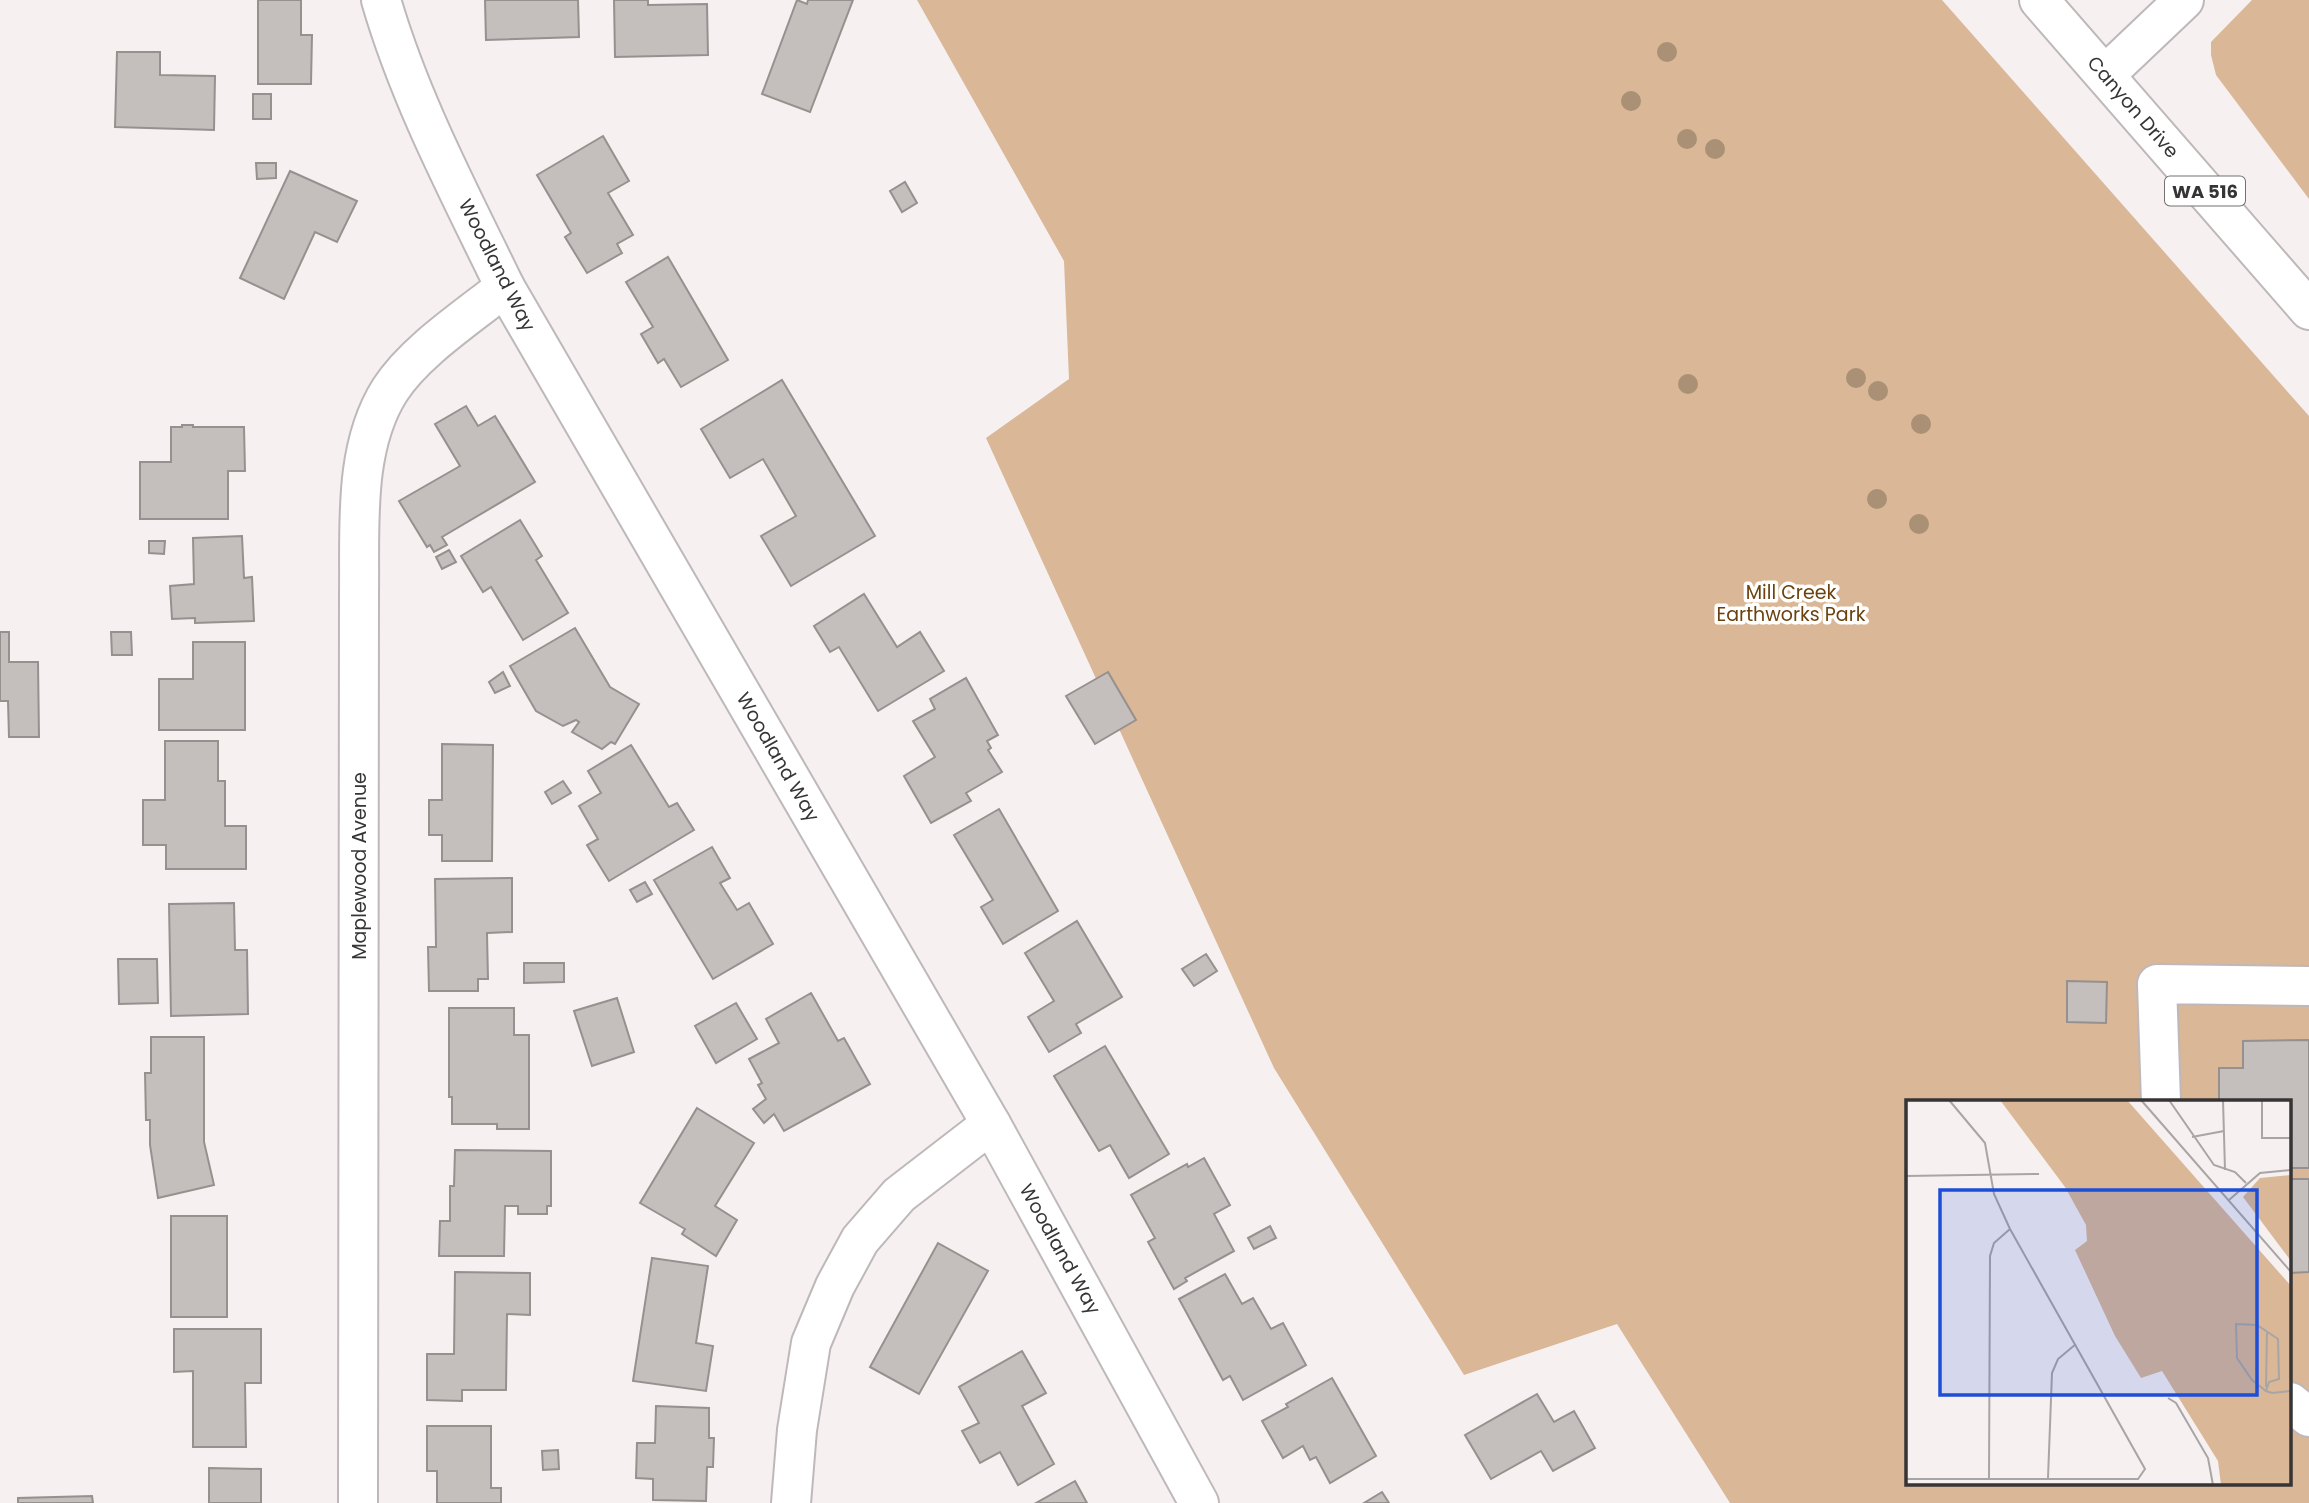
<svg xmlns="http://www.w3.org/2000/svg" width="2309" height="1503" viewBox="0 0 2309 1503" font-family="Poppins,sans-serif">
<rect width="100%" height="100%" fill="#f6f0f1"/>
<g fill="#dab796" fill-rule="evenodd">
<path d="M 917,0 L 1942,0 L 2309,416 L 2309,1503 L 1730,1503 L 1617,1324 L 1464,1375 L 1274,1068 L 986,438 L 1069,379 L 1064,261 ZM 1908,1102 L 2290,1102 L 2290,1484 L 1908,1484 Z"/>
<polygon points="2252,0 2309,0 2309,199 2216,75 2211,55 2211,42"/>
</g>
<g fill="#c4bebd" stroke="#96908f" stroke-width="2">
<polygon points="258,0 301,0 301,35 312,35 311,84 258,84"/>
<polygon points="485,0 578,0 579,37 486,40"/>
<polygon points="614,0 648,0 648,5 707,4 708,55 615,57"/>
<polygon points="797,0 807,4 808,0 853,0 810,112 762,94"/>
<polygon points="117,52 160,52 160,75 215,76 214,130 115,127"/>
<rect x="253" y="94" width="18" height="25"/>
<polygon points="603,136 629,181 608,193 633,235 617,244 622,253 587,273 565,237 571,233 537,175"/>
<polygon points="256,163 276,163 276,178 257,179"/>
<polygon points="290,171 357,201 337,242 315,232 284,299 240,278"/>
<polygon points="905,182 917,203 902,212 890,191"/>
<polygon points="668,257 728,360 681,387 664,359 658,363 641,334 653,327 626,282"/>
<polygon points="782,380 875,536 791,586 761,536 796,516 763,459 730,478 701,429"/>
<polygon points="466,406 478,426 495,416 535,482 442,537 447,545 434,552 430,545 427,547 399,501 460,466 435,424"/>
<polygon points="182,425 193,425 193,427 244,427 245,471 228,471 228,519 140,519 140,462 171,462 171,427 182,427"/>
<polygon points="520,520 542,556 536,560 568,613 523,640 491,587 483,592 461,556"/>
<polygon points="242,536 244,578 252,577 254,621 195,623 195,618 172,619 170,586 194,584 193,538"/>
<polygon points="149,541 165,541 164,554 149,553"/>
<polygon points="449,550 456,562 442,569 436,557"/>
<polygon points="864,594 897,647 920,632 944,671 878,711 839,647 830,652 814,626"/>
<polygon points="575,628 610,687 639,704 615,744 611,742 602,749 572,732 579,722 576,720 563,726 536,711 510,666"/>
<polygon points="0,632 9,632 9,662 38,662 39,737 9,737 8,701 0,701"/>
<polygon points="111,632 131,632 132,655 112,655"/>
<polygon points="193,642 245,642 245,730 159,730 159,679 193,679"/>
<polygon points="503,672 510,686 495,693 489,682"/>
<polygon points="1108,672 1136,720 1095,744 1066,696"/>
<polygon points="966,678 998,735 987,741 991,748 988,750 1002,772 966,793 971,801 931,823 904,776 935,757 913,721 935,709 930,699"/>
<polygon points="165,741 218,741 218,781 225,781 225,826 246,826 246,869 166,869 166,845 143,845 143,800 165,800"/>
<polygon points="442,744 493,745 492,861 442,861 442,835 429,835 429,800 442,800"/>
<polygon points="631,745 669,807 677,803 694,830 609,881 587,845 598,839 579,806 601,793 588,771"/>
<polygon points="563,781 571,793 552,804 545,792"/>
<polygon points="999,809 1058,911 1003,944 981,907 993,900 954,835"/>
<polygon points="712,847 730,878 720,883 737,910 749,903 773,944 713,979 654,880"/>
<polygon points="512,878 512,932 487,933 488,979 478,979 478,991 429,991 428,947 436,947 435,879"/>
<polygon points="645,882 652,894 637,902 630,890"/>
<polygon points="234,903 235,950 247,950 248,1014 171,1016 169,904"/>
<polygon points="1077,921 1122,997 1076,1024 1081,1033 1049,1052 1028,1017 1054,1001 1025,953"/>
<polygon points="1206,954 1217,971 1194,986 1182,969"/>
<polygon points="118,959 157,959 158,1003 119,1004"/>
<polygon points="524,963 564,963 564,982 524,983"/>
<polygon points="2067,981 2107,982 2106,1023 2067,1022"/>
<polygon points="811,993 838,1041 844,1038 870,1084 784,1131 774,1114 764,1123 753,1109 766,1099 758,1085 762,1083 749,1059 779,1043 766,1019"/>
<polygon points="617,998 634,1052 592,1066 574,1011"/>
<polygon points="736,1003 757,1039 716,1063 695,1026"/>
<polygon points="449,1008 514,1008 514,1035 529,1035 529,1129 497,1129 497,1124 452,1124 452,1097 449,1097"/>
<polygon points="151,1037 204,1037 204,1142 214,1185 158,1198 150,1145 150,1120 146,1120 145,1073 151,1073"/>
<polygon points="2309,1040 2309,1168 2290,1168 2290,1102 2219,1102 2219,1068 2243,1068 2243,1041"/>
<polygon points="1105,1046 1169,1154 1129,1178 1110,1145 1099,1151 1054,1076"/>
<polygon points="697,1108 754,1143 715,1206 737,1220 716,1256 682,1234 685,1229 640,1203"/>
<polygon points="455,1150 551,1151 551,1206 547,1206 547,1214 518,1214 518,1206 505,1206 504,1256 439,1256 440,1221 450,1221 450,1186 454,1186"/>
<polygon points="1204,1158 1230,1205 1214,1214 1234,1251 1185,1278 1187,1281 1174,1289 1148,1242 1155,1238 1131,1195 1187,1164 1188,1167"/>
<polygon points="2290,1179 2309,1179 2309,1272 2290,1273"/>
<rect x="171" y="1216" width="56" height="101"/>
<polygon points="1270,1226 1276,1238 1254,1249 1248,1238"/>
<polygon points="938,1243 988,1271 919,1394 870,1367"/>
<polygon points="652,1258 708,1266 696,1343 713,1346 706,1391 633,1381"/>
<polygon points="455,1272 530,1273 530,1315 507,1314 506,1390 462,1390 462,1401 427,1400 427,1354 454,1354"/>
<polygon points="1225,1274 1242,1304 1253,1298 1271,1329 1283,1323 1306,1365 1243,1400 1230,1376 1223,1380 1179,1299"/>
<polygon points="174,1329 261,1329 261,1383 245,1383 246,1447 193,1447 193,1371 174,1372"/>
<polygon points="1022,1351 1046,1393 1022,1406 1054,1464 1018,1485 1000,1452 980,1463 962,1431 979,1423 959,1387"/>
<polygon points="1332,1378 1376,1456 1330,1483 1316,1457 1310,1460 1303,1446 1283,1458 1262,1421 1288,1407 1286,1404"/>
<polygon points="1537,1394 1554,1422 1574,1411 1595,1448 1553,1471 1541,1451 1491,1479 1465,1435"/>
<polygon points="656,1406 709,1408 709,1438 714,1438 713,1467 707,1467 706,1501 653,1500 653,1479 636,1478 637,1443 655,1443"/>
<polygon points="427,1426 491,1426 491,1488 501,1488 501,1503 437,1503 437,1471 427,1471"/>
<polygon points="558,1450 559,1469 543,1470 542,1451"/>
<polygon points="209,1468 261,1469 261,1503 209,1503"/>
<polygon points="1075,1481 1087,1503 1036,1503"/>
<polygon points="1382,1492 1389,1503 1364,1503"/>
<polygon points="92,1496 93,1503 18,1503 18,1498"/>
</g>
<g fill="none" stroke-linecap="round" stroke-linejoin="round">
<g stroke="#beb8ba" stroke-width="42">
<g id="minor">
<path d="M 381,0 C 410,100 460,194 505,287 L 991,1124 L 1199,1503"/>
<polyline points="2105,75 2184,0"/>
<polyline points="2161,1102 2157,984 2309,986"/>
<polyline points="2290,1402 2309,1417"/>
<path d="M 358,1503 L 359,593 C 360,527 353,448 390,390 C 415,351 469,316 505,287"/>
<polyline points="791,1503 797,1430 811,1343 835,1286 860,1240 899,1195 991,1124"/>
</g>
</g>
<g stroke="#beb8ba" stroke-width="42">
<polyline id="major" points="2039,0 2309,310"/>
</g>
<use href="#minor" stroke="#fff" stroke-width="38"/>
<use href="#major" stroke="#fff" stroke-width="38"/>
</g>
<g fill="#aa9074">
<circle cx="1667" cy="52" r="10"/>
<circle cx="1631" cy="101" r="10"/>
<circle cx="1687" cy="139" r="10"/>
<circle cx="1715" cy="149" r="10"/>
<circle cx="1856" cy="378" r="10"/>
<circle cx="1688" cy="384" r="10"/>
<circle cx="1878" cy="391" r="10"/>
<circle cx="1921" cy="424" r="10"/>
<circle cx="1877" cy="499" r="10"/>
<circle cx="1919" cy="524" r="10"/>
</g>
<g text-anchor="middle" dominant-baseline="central" stroke-width="7" stroke-linejoin="round" paint-order="stroke">
<rect fill="#fff" stroke="#727171" stroke-width="2" x="2165" y="176.5" width="80" height="29" rx="5"/>
<g font-size="18" font-weight="bold" fill="#363434">
<text x="2205" y="191">WA 516</text>
</g>
<g font-size="19" fill="#363434" stroke="#fff">
<text transform="translate(2133 107) rotate(49)">Canyon Drive</text>
<text transform="translate(497 265) rotate(63)">Woodland Way</text>
<text transform="translate(778 757) rotate(60)">Woodland Way</text>
<text transform="translate(359 866) rotate(-90)">Maplewood Avenue</text>
<text transform="translate(1060 1249) rotate(61)">Woodland Way</text>
</g>
<g font-size="19" fill="#6b420e" stroke="#fff">
<text x="1791" y="592">Mill Creek<tspan x="1791" dy="22">Earthworks Park</tspan></text>
</g>
</g>
<g transform="translate(1906 1100)">
<rect width="385" height="385" fill="#f6f0f1"/>
<path d="M 94,0 L 221,0 L 385,186 L 385,385 L 315,385 L 312,361 L 256,271 L 235,278 L 209,236 L 169,150 L 181,141 L 180,125 L 159,87 ZM 385,75 L 385,161 L 337,97 L 354,78 Z" fill="#dab796"/>
<path fill="none" stroke="#a9a5a5" stroke-width="2" d="M 235,0 L 385,172M 263,0 L 308,65 L 329,72 L 340,83M 317,0 L 319,70M 356,0 L 356,38 L 385,38M 286,37 L 318,31M 0,76 L 133,74M 323,100 L 354,73 L 385,70M 360,287 L 361,231M 360,291 L 363,282 L 373,279 L 372,239 L 351,225 L 330,224 L 331,258 L 346,280 L 360,291 L 366,293 L 385,291M 262,298 L 270,303 L 302,358 L 307,385M 142,378 L 146,273 L 152,259 L 170,244M 0,379 L 232,379 L 239,369 L 104,129 L 88,94 L 79,43 L 43,0M 83,379 L 84,156 L 88,143 L 104,129"/>
<path fill="#1d4ed8" fill-opacity="0.15" stroke="#1d4ed8" stroke-width="3.5" d="M 34,90 L 351,90 L 351,295 L 34,295 Z"/>
<rect width="385" height="385" fill="none" stroke="#363434" stroke-width="3.5"/>
</g>
</svg>
